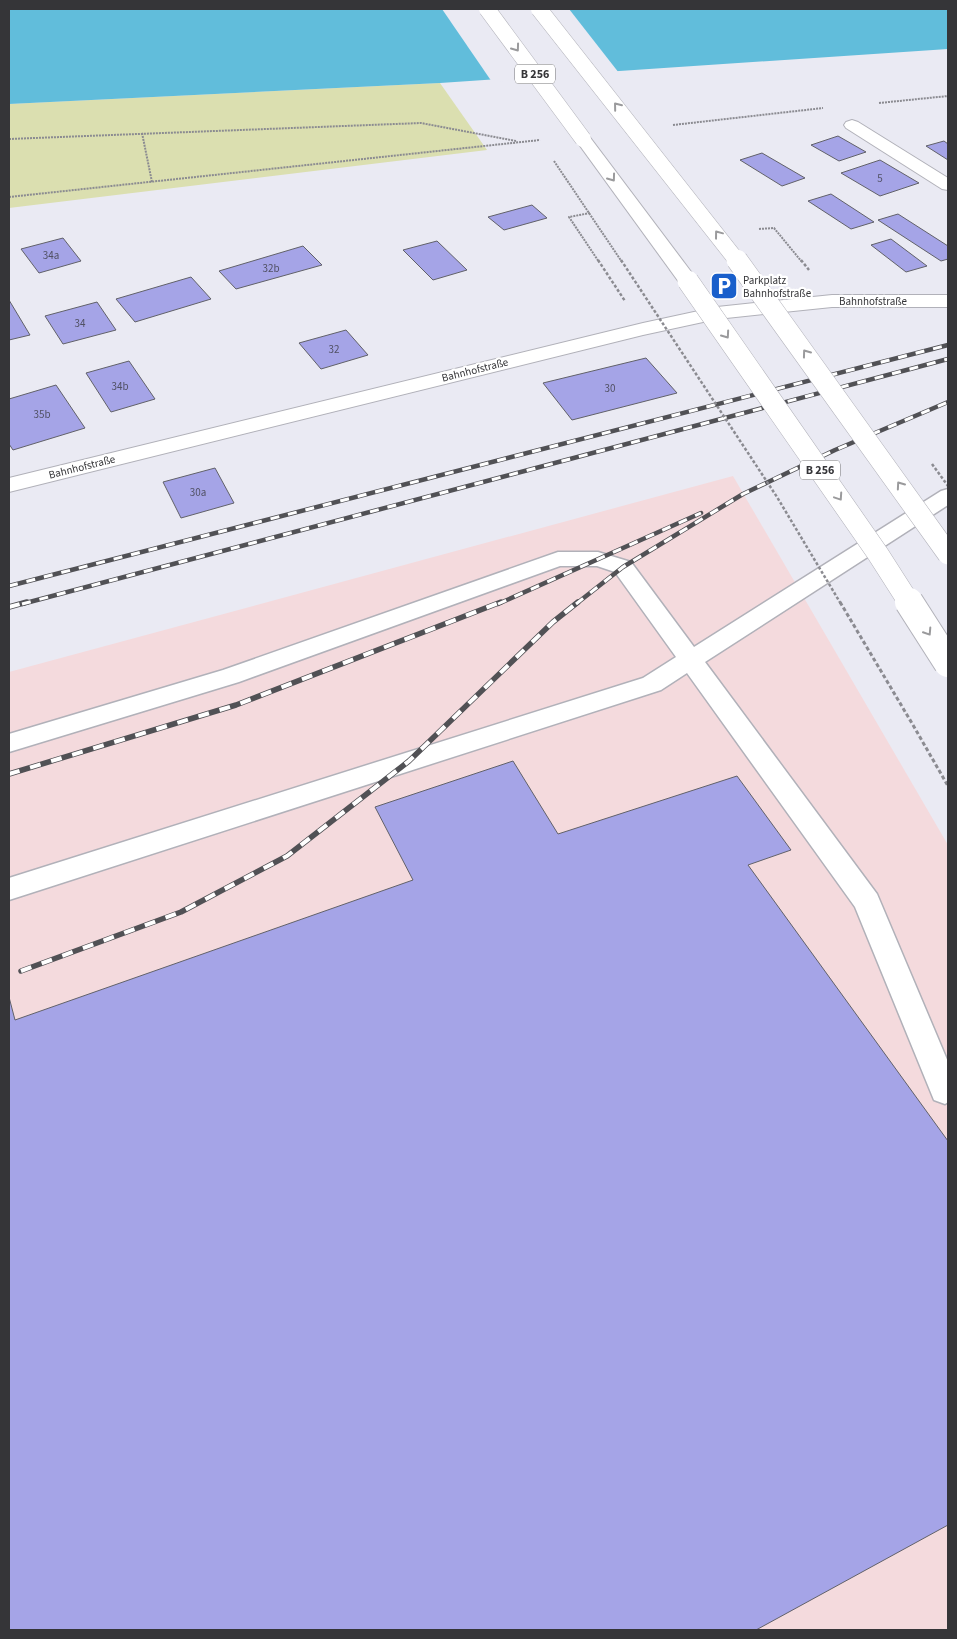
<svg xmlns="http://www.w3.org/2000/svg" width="957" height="1639" viewBox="0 0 957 1639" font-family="'Source Sans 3',sans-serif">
<rect width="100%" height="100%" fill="#eaeaf3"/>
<polygon fill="#f4dadd" points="733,476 948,845 948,1630 9,1630 9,672"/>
<polygon fill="#dbdfb0" points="440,83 487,150 9,208 9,104"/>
<polygon fill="#61bddb" points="9,9 948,9 948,49 440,83 9,104"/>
<polygon fill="#eaeaf3" points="442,9 569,9 619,73 492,82"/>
<g fill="#a5a4e7" stroke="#616169">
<polygon points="838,136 866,152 839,161 811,145"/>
<polygon points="944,141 948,144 948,160 926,146"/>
<polygon points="762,153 805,178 782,186 740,160"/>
<polygon points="880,160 919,183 880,196 841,173"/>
<polygon points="831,194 874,222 851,229 808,201"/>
<polygon points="532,205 547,218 504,230 488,217"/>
<polygon points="898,214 948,246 948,259 941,261 878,220"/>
<polygon points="63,238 81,261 39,273 21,249"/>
<polygon points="891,239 927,266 906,272 871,245"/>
<polygon points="437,241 467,270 433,280 403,250"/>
<polygon points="303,246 322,265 236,289 219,271"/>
<polygon points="191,277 211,299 135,322 116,299"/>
<polygon points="9,300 30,335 9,340"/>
<polygon points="97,302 116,330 63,344 45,316"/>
<polygon points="346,330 368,355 321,369 299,343"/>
<polygon points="646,358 677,393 572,420 543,383"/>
<polygon points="129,361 155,399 111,412 86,373"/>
<polygon points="56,385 85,428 13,450 9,444 9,399"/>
<polygon points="215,468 234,503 181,518 163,482"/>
<polygon points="513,761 558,834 737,776 791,850 748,865 948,1141 948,1525 756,1630 9,1630 9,997 15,1020 413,880 375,807"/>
</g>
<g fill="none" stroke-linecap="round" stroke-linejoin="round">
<g stroke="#b1b1b9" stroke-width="3">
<polygon id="lane" points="948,489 948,505 705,662 877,894 948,1062 948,1102 945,1104 934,1100 855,907 687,673 661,690 9,900 9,878 643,678 676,657 615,572 597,566 560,566 239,682 9,752 9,734 223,670 558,552 598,552 631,562 694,647 941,491"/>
</g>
<g stroke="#b1b1b9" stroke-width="2">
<g id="street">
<polygon points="852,120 858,122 948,178 948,190 942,189 846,128 844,125 846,122"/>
<polygon points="832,295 948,295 948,307 832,307 717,319 643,335 9,492 9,478 643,323 717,307"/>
</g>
</g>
<g stroke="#b1b1b9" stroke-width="2">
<polygon id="highway" points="583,134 589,136 695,277 697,281 695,285 688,287 681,285 575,139 577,136"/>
</g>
<g stroke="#8b8b91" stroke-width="2" stroke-dasharray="2 1" stroke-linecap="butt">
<polyline points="879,103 948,96"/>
<polyline points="673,125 823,108"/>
<polyline points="142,133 152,182"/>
<polyline points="9,139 421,123 516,141"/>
<polyline points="9,197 540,140"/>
<polyline points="590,213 569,217 599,262"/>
<polyline points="759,229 774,228 802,262"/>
</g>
<g stroke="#8b8b91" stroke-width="2.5" stroke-dasharray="3 2" stroke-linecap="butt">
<polyline points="598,260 625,301"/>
<polyline points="801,260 809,270"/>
</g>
<polyline stroke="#8b8b91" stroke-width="3" stroke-dasharray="4 2.5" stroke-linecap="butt" points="913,725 948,786"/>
<use href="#lane" fill="#fff" fill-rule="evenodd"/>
<use href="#street" fill="#fff" fill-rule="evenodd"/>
<use href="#highway" fill="#fff" fill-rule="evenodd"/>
<g stroke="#515155" stroke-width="4.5">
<g id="rail-far1">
<polyline points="9,586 948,345"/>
<polyline points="22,604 948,359"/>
<polyline points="498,604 701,513"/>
<polyline points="576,604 623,567 743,494 835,450 948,402"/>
</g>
</g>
<g stroke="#515155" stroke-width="5.5">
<g id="rail">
<polyline points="9,607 27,602"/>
<polyline points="9,774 236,705 501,602"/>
<polyline points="21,971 181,912 287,856 409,761 553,622 578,602"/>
</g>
</g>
<use href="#rail-far1" stroke="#fff" stroke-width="3" stroke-dasharray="9" stroke-linecap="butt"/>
<use href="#rail" stroke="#fff" stroke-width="4" stroke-dasharray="11" stroke-linecap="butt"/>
<g stroke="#b1b1b9" stroke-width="17" stroke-linecap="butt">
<g id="highway-bridge-far2">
<polyline points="487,9 583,139"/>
<polyline points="539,9 738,262"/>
</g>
</g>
<g stroke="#b1b1b9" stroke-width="22" stroke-linecap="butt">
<g id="highway-bridge-far1">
<polyline points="737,260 948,554"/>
<polyline points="688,281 878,554 910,604"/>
</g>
</g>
<g stroke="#b1b1b9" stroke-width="30" stroke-linecap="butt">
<polyline id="highway-bridge" points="909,602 948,663"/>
</g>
<polyline stroke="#8b8b91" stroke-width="2" stroke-dasharray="2 1" stroke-linecap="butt" points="554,161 622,262"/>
<g stroke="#8b8b91" stroke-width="2.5" stroke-dasharray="3 2" stroke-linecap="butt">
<polyline points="621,260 777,497 841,604"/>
<polyline points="932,464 948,486"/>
</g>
<polyline stroke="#8b8b91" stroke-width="3" stroke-dasharray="4 2.5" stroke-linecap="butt" points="840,602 913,725"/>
<use href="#highway-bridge-far2" stroke="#fff" stroke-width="16"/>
<use href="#highway-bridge-far1" stroke="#fff" stroke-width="21"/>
<use href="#highway-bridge" stroke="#fff" stroke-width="28"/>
</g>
<defs><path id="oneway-chevron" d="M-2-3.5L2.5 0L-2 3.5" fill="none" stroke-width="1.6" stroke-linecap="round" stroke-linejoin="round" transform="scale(1.25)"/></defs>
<g stroke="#9a9a9c">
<use href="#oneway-chevron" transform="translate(516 48) rotate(54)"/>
<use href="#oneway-chevron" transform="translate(617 106) rotate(-129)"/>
<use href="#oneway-chevron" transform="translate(612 178) rotate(54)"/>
<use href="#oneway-chevron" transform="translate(718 234) rotate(-127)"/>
<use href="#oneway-chevron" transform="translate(726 335) rotate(55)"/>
<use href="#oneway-chevron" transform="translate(806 353) rotate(-126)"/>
<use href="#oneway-chevron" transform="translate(900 485) rotate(-125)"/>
<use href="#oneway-chevron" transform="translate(839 497) rotate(56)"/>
<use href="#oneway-chevron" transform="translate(928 632) rotate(57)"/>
</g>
<defs>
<g id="parking-square" transform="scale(1.4375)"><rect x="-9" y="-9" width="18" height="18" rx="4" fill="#195fcb" stroke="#fff"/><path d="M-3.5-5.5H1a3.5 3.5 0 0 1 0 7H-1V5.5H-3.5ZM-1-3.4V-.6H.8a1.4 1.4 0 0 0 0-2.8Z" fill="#fff"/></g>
</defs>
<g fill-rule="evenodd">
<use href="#parking-square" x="724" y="286"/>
</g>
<g text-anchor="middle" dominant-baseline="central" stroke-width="4.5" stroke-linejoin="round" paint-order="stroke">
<g font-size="11" fill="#515164">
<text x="880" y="178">5</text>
<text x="51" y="255">34a</text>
<text x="271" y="268">32b</text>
<text x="80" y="323">34</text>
<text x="334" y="349">32</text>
<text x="120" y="386">34b</text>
<text x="610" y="388">30</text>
<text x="42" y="414">35b</text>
<text x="198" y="492">30a</text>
</g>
<g font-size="11" fill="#353538" stroke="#fff" text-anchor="start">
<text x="743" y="280">Parkplatz<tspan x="743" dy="13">Bahnhofstraße</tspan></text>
</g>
<g font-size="11" fill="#353538" stroke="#fff">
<text x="873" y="301">Bahnhofstraße</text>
<text transform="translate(475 370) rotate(-14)">Bahnhofstraße</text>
<text transform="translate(82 467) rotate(-14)">Bahnhofstraße</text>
</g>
<g fill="#fff" stroke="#727274" stroke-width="1">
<rect x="515" y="64.5" width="40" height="19" rx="4"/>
<rect x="800" y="460.5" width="40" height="19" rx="4"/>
</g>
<g font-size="12" font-weight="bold" fill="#353538">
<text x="535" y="74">B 256</text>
<text x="820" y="470">B 256</text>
</g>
</g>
<rect width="957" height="1639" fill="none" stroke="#353538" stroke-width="20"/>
</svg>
